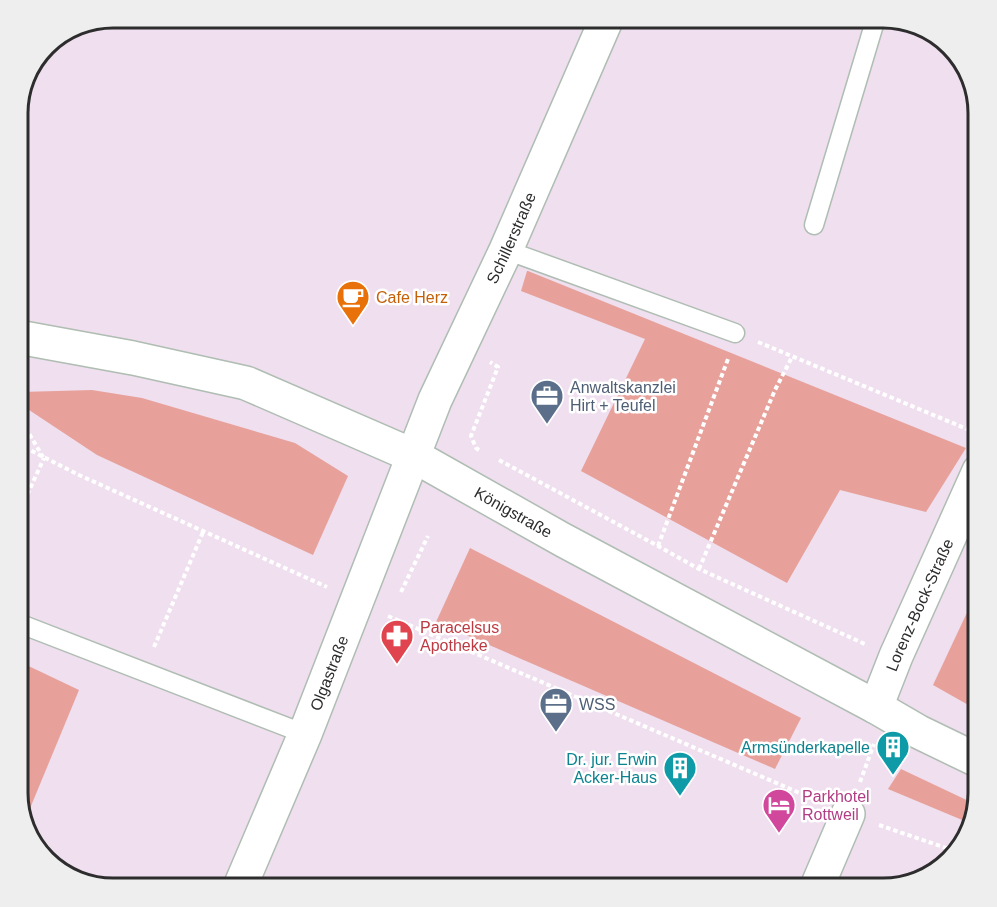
<svg xmlns="http://www.w3.org/2000/svg" width="997" height="907" viewBox="0 0 997 907" font-family="Helvetica,sans-serif">
<rect width="100%" height="100%" fill="#efdfef"/>
<g fill="#e7a19a">
<polygon points="527,271 528,271 966,448 926,512 840,490 787,583 581,471 645,339 521,291"/>
<polygon points="92,390 142,398 295,443 348,476 313,555 97,455 20,404 21,392"/>
<polygon points="470,548 801,718 775,769 436,622"/>
<polygon points="979,587 979,711 933,685"/>
<polygon points="18,661 79,690 26,818 18,799"/>
<polygon points="901,769 975,804 967,822 888,789"/>
</g>
<g fill="none" stroke-linecap="round" stroke-linejoin="round">
<g stroke="#afbdb2" stroke-width="21">
<g id="lane">
<polyline points="814,225 876,18"/>
<polyline points="506,250 735,333"/>
<polyline points="18,623 305,734"/>
</g>
</g>
<g stroke="#afbdb2" stroke-width="36">
<g id="street">
<path id="s1" d="M 876,707 L 896,656 L 979,471"/>
<path id="s2" d="M 239,889 L 305,734 L 435,400 L 506,250 L 607,18"/>
<polyline points="816,889 848,814"/>
</g>
</g>
<g stroke="#afbdb2" stroke-width="36">
<g id="secondary">
<path id="s3" d="M 18,337 L 133,358 L 246,383 L 414,456 L 563,540 L 876,707 L 919,732 L 979,761"/>
</g>
</g>
<g stroke="#fff" stroke-width="4" stroke-dasharray="4.5 3" stroke-linecap="butt">
<polyline points="758,342 979,434"/>
<polyline points="18,415 43,457"/>
<polyline points="18,444 79,475 327,587"/>
<polyline points="479,450 476,448 471,436 498,367 490,362"/>
<polyline points="499,460 658,546 699,569 865,644"/>
<polyline points="18,515 44,458"/>
<polyline points="658,546 728,359"/>
<polyline points="699,569 775,390 792,357"/>
<polyline points="401,592 428,536"/>
<polyline points="388,616 816,800"/>
<polyline points="154,647 203,532"/>
<polyline points="860,782 874,744"/>
<polyline points="879,825 955,851"/>
</g>
<use href="#lane" stroke="#fff" stroke-width="18"/>
<use href="#street" stroke="#fff" stroke-width="33"/>
<use href="#secondary" stroke="#fff" stroke-width="33"/>
</g>
<defs>
<g id="cafe-pin" transform="scale(1.725)"><path d="M0 17L-7.5 6A9.5 9.5 0 1 1 7.5 6Z" fill="#e8710a" stroke="#fff"/><path d="M-5.5-4.5H6V0H3Q3 3.5 0 3.5H-2.5Q-5.5 3.5-5.5 0ZM3-3.2v2h1.7v-2ZM-6 4.5H4V6H-6Z" fill="#fff"/></g>
<g id="office-pin" transform="scale(1.725)"><path d="M0 17L-7.5 6A9.5 9.5 0 1 1 7.5 6Z" fill="#5c6f8a" stroke="#fff"/><path d="M-6-3h4V-5.5h4V-3h4V5H-6ZM-1-4.5V-3h2v-1.5ZM-6 0V1H6V0Z" fill="#fff"/></g>
<g id="pharmacy-pin" transform="scale(1.725)"><path d="M0 17L-7.5 6A9.5 9.5 0 1 1 7.5 6Z" fill="#e0444e" stroke="#fff"/><path d="M-2-6h4v4h4v4h-4v4h-4v-4h-4v-4h4Z" fill="#fff"/></g>
<g id="building-pin" transform="scale(1.725)"><path d="M0 17L-7.5 6A9.5 9.5 0 1 1 7.5 6Z" fill="#0f9aa8" stroke="#fff"/><path d="M-4-6H4V6H1V3H-1V6H-4ZM-2.5-4.3h1.7v1.8h-1.7ZM.8-4.3h1.7v1.8H.8ZM-2.5-1h1.7V.8h-1.7ZM.8-1h1.7V.8H.8Z" fill="#fff"/></g>
<g id="hotel-pin" transform="scale(1.725)"><path d="M0 17L-7.5 6A9.5 9.5 0 1 1 7.5 6Z" fill="#d1479c" stroke="#fff"/><path d="M-6-4.5h1.5V1H6V5H4.5V3h-9V5H-6ZM-4 0a1.8 1.8 0 1 1 3.6 0ZM.5 0V-2.5h3Q6-2.5 6 0Z" fill="#fff"/></g>
</defs>
<g fill-rule="evenodd">
<use href="#cafe-pin" x="353" y="297"/>
<use href="#office-pin" x="547" y="396"/>
<use href="#pharmacy-pin" x="397" y="636"/>
<use href="#office-pin" x="556" y="704"/>
<use href="#building-pin" x="893" y="747"/>
<use href="#building-pin" x="680" y="768"/>
<use href="#hotel-pin" x="779" y="805"/>
</g>
<g text-anchor="middle" dominant-baseline="central" stroke-width="5" stroke-linejoin="round" paint-order="stroke">
<g font-size="16" fill="#2d2d2d" stroke="#fff">
<text stroke="none"><textPath href="#s2" startOffset="706">Schillerstraße</textPath></text>
<text stroke="none"><textPath href="#s3" startOffset="530">Königstraße</textPath></text>
<text stroke="none"><textPath href="#s1" startOffset="111">Lorenz-Bock-Straße</textPath></text>
<text stroke="none"><textPath href="#s2" startOffset="234">Olgastraße</textPath></text>
</g>
<g font-size="16" fill="#c56008" stroke="#fff" text-anchor="start">
<text x="376" y="297">Cafe Herz</text>
</g>
<g font-size="16" fill="#4e5e75" stroke="#fff" text-anchor="start">
<text x="570" y="387">Anwaltskanzlei<tspan x="570" dy="18">Hirt + Teufel</tspan></text>
<text x="579" y="704">WSS</text>
</g>
<g font-size="16" fill="#be3a42" stroke="#fff" text-anchor="start">
<text x="420" y="627">Paracelsus<tspan x="420" dy="18">Apotheke</tspan></text>
</g>
<g font-size="16" fill="#0d838f" stroke="#fff" text-anchor="end">
<text x="870" y="747">Armsünderkapelle</text>
<text x="657" y="759">Dr. jur. Erwin<tspan x="657" dy="18">Acker-Haus</tspan></text>
</g>
<g font-size="16" fill="#b23c85" stroke="#fff" text-anchor="start">
<text x="802" y="796">Parkhotel<tspan x="802" dy="18">Rottweil</tspan></text>
</g>
</g>
<path d="M0 0H997V907H0ZM113 28H883A85 85 0 0 1 968 113V793A85 85 0 0 1 883 878H113A85 85 0 0 1 28 793V113A85 85 0 0 1 113 28Z" fill="#eee" fill-rule="evenodd"/>
<path fill="none" stroke="#2d2d2d" stroke-width="3" d="M113 28H883A85 85 0 0 1 968 113V793A85 85 0 0 1 883 878H113A85 85 0 0 1 28 793V113A85 85 0 0 1 113 28Z"/>
</svg>
